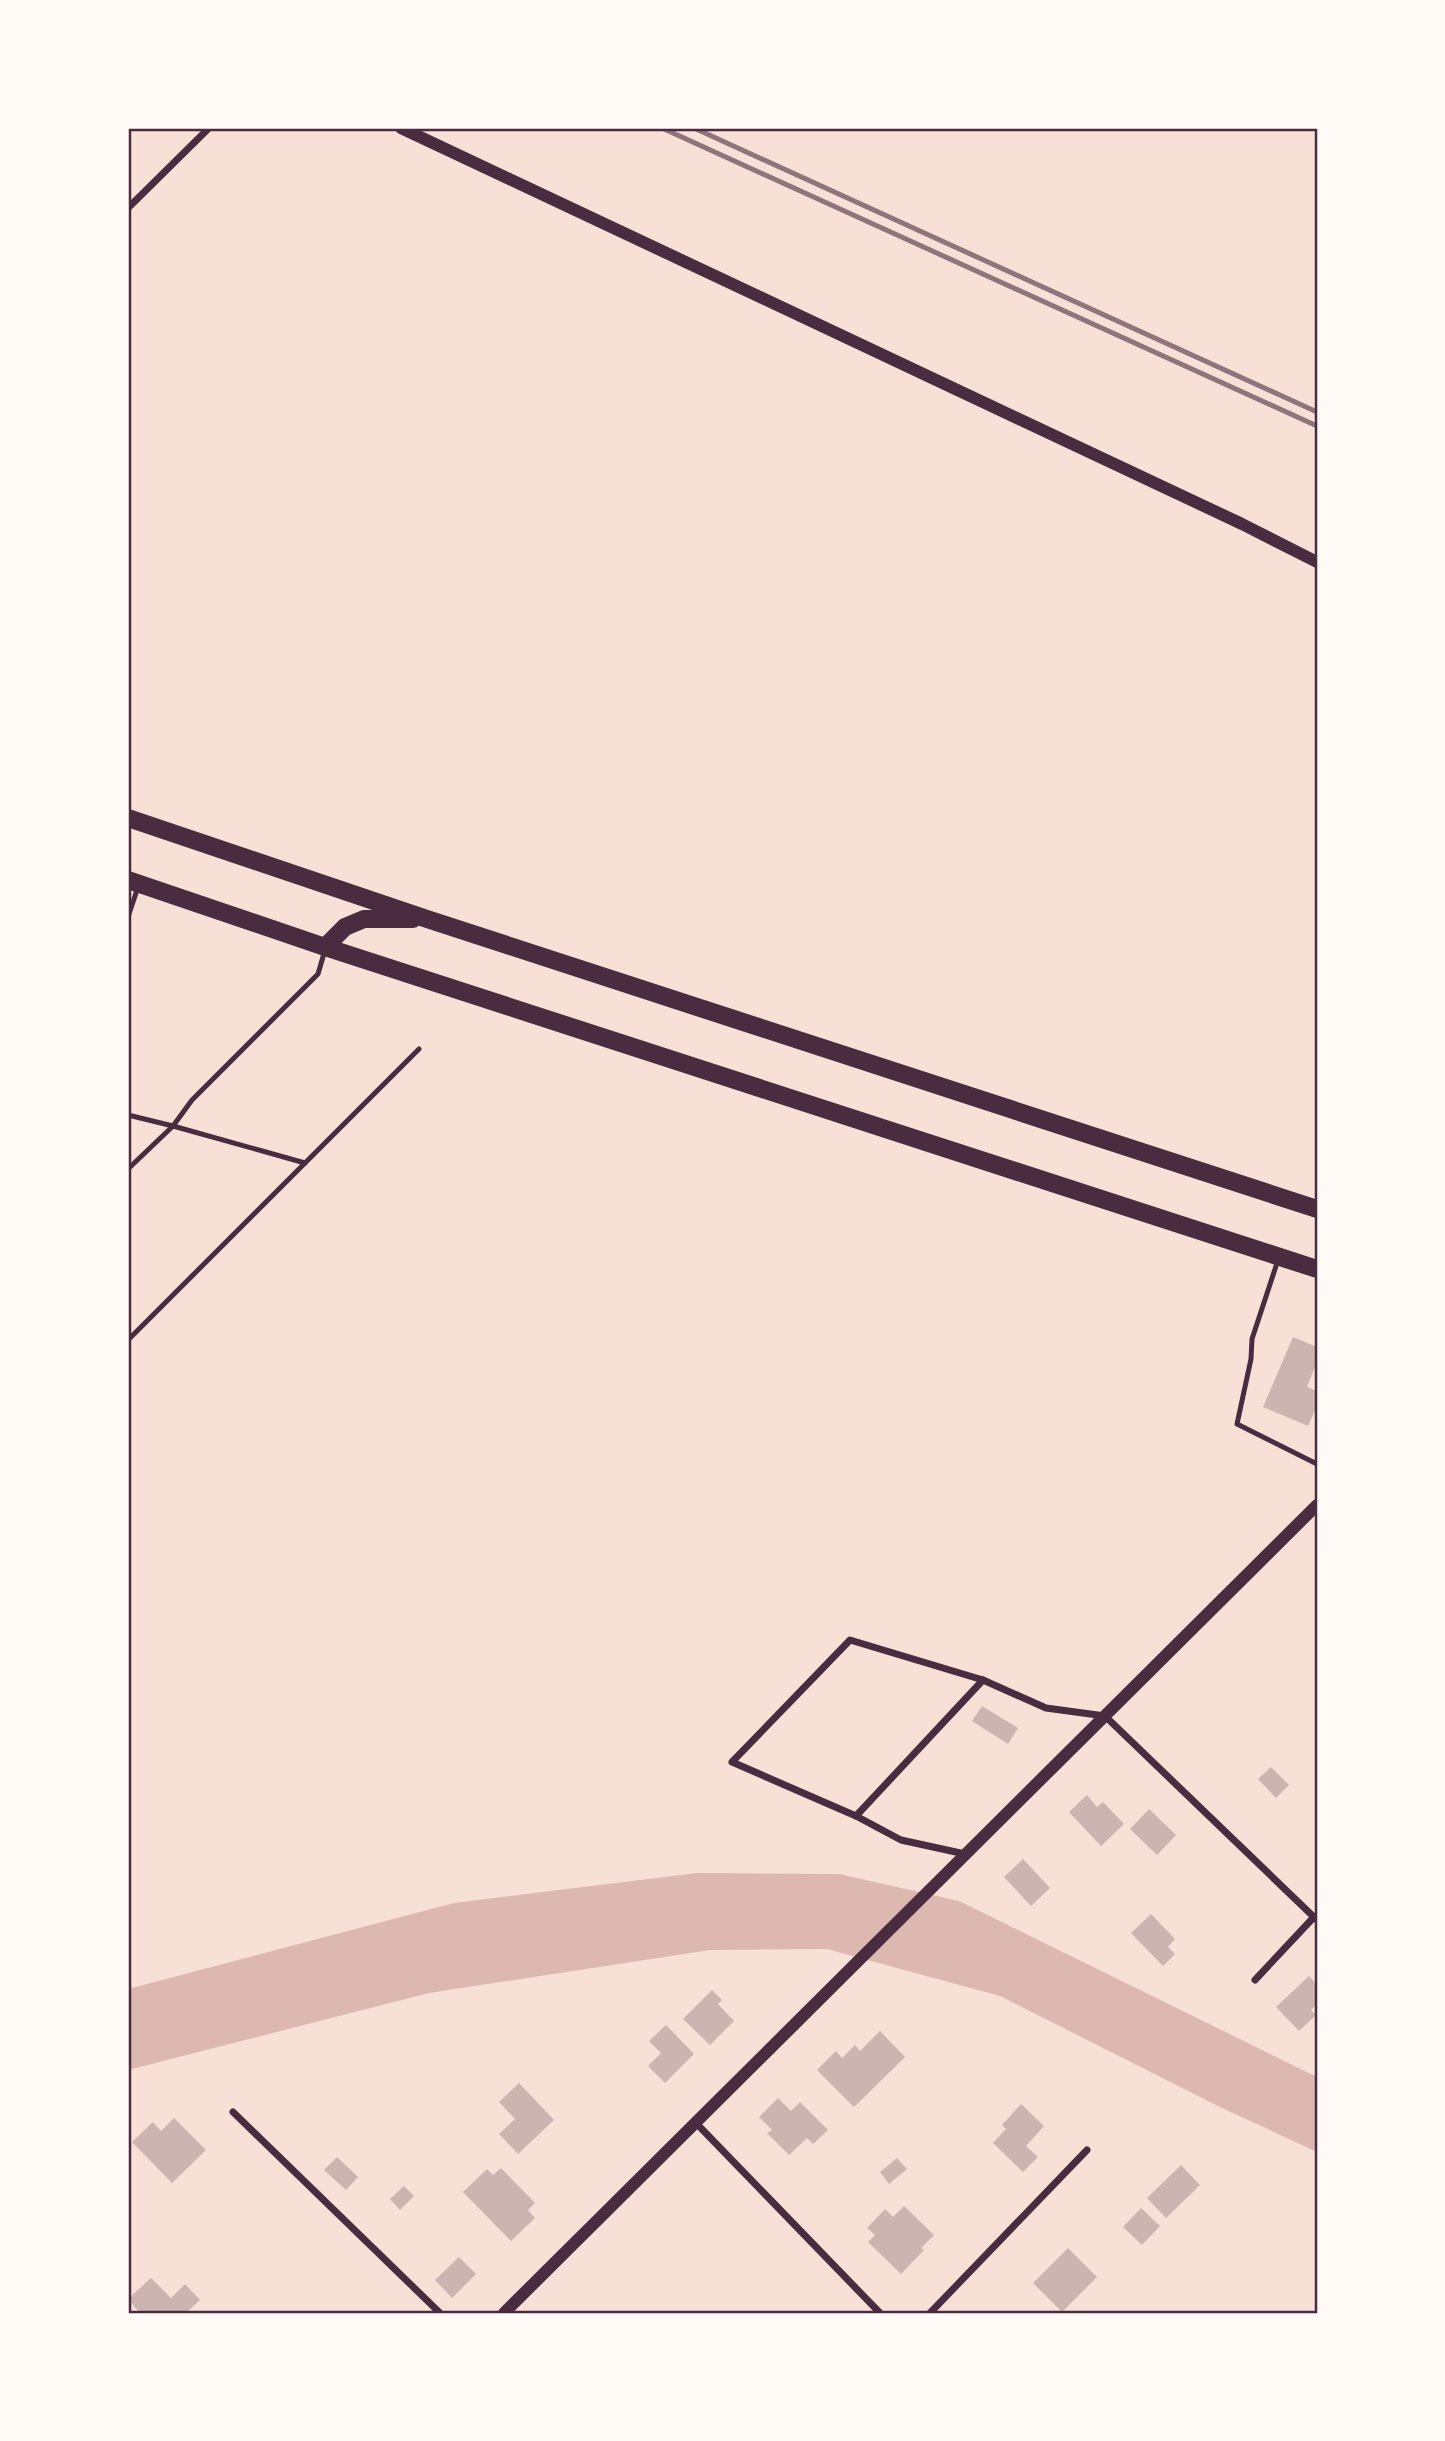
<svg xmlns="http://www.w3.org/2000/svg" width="1445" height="2441" viewBox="0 0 1445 2441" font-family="'Fira Sans',sans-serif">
<rect width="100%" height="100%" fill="#f7e1d7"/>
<polygon fill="#dcb8b0" points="697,1873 839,1874 959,1901 1317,2077 1317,2152 1220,2107 1000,1996 827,1949 710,1950 429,1993 128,2070 128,1989 454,1903"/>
<g fill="#ccb4b1">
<polygon points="1293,1337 1317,1347 1317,1362 1307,1387 1317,1391 1317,1406 1308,1426 1263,1407"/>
<polygon points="982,1706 1018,1728 1008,1744 972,1721"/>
<polygon points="1271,1767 1289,1785 1276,1798 1258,1779"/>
<polygon points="1087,1795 1097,1807 1103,1802 1124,1824 1101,1846 1069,1812"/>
<polygon points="1149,1809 1176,1835 1157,1855 1130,1829"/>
<polygon points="1023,1859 1050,1888 1031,1906 1004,1877"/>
<polygon points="1151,1914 1175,1939 1168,1947 1175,1954 1163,1966 1131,1933"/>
<polygon points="1309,1976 1317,1985 1317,2004 1311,2010 1316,2015 1299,2031 1276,2007"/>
<polygon points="712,1990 722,2000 718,2004 734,2021 710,2045 683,2019"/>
<polygon points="666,2025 694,2054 665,2083 648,2066 661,2053 649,2041"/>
<polygon points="880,2031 905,2057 854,2107 817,2070 836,2051 842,2058 855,2045 860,2051"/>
<polygon points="519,2083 554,2120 518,2154 499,2134 515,2119 499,2102"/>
<polygon points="778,2098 791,2111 800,2102 828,2130 813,2144 807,2138 789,2155 767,2133 772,2130 759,2117"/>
<polygon points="1021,2104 1044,2126 1026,2146 1038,2157 1023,2172 993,2143 1006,2129 1002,2125"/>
<polygon points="174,2118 206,2150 172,2183 132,2142 153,2122 161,2131"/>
<polygon points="337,2157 358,2177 346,2190 324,2170"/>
<polygon points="897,2158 907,2169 889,2184 880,2172"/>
<polygon points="1181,2165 1200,2185 1166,2218 1147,2198"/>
<polygon points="501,2168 535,2203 528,2210 535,2218 511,2241 463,2192 487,2169 493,2175"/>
<polygon points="404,2186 414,2196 400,2210 390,2199"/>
<polygon points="904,2206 934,2235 921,2248 924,2250 901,2274 868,2242 875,2235 867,2228 885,2209 893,2217"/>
<polygon points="1141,2208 1160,2226 1142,2245 1123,2227"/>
<polygon points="1068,2248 1097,2277 1062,2312 1033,2283"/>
<polygon points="459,2257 476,2274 452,2298 435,2280"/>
<polygon points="151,2278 171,2298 185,2284 200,2300 186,2313 140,2313 128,2299"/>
</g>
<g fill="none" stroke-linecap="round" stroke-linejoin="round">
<g stroke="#4a2c40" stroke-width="5">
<polyline points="128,917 138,887"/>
<polyline points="128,1115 173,1126 305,1163"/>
<polyline points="128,1169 173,1126 192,1100 318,974 325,950"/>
<polyline points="1278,1260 1252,1339 1251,1359 1237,1424 1317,1464"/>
<polyline points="128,1340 419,1049"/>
</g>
<g stroke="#4a2c40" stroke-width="7">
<polyline points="128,208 209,128"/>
<polyline points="856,1816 983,1680"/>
<polyline points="965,1854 901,1840 856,1816 732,1762 850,1640 983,1680 1046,1708 1105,1716 1317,1920"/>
<polyline points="1255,1980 1314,1917"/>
<polyline points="233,2112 440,2313"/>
<polyline points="696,2123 880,2313"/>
<polyline points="930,2313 1087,2150"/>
</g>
<g stroke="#4a2c40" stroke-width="12">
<polyline points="401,128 1242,524 1317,562"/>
<polyline points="504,2313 1317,1505"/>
</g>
<g stroke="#4a2c40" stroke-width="18">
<polyline points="128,818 427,919 1317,1209"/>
<polyline points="128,880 325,947 1317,1269"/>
<polyline points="325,947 345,927 364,919 413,919"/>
</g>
<g stroke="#8f747c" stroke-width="5">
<polyline points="662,128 1317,426"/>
<polyline points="694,128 1317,412"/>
</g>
</g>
<rect width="1445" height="2441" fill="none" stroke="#fffaf5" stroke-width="259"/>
<rect x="130" y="130" width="1186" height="2182" fill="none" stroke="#4a2c40" stroke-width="2.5"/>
</svg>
